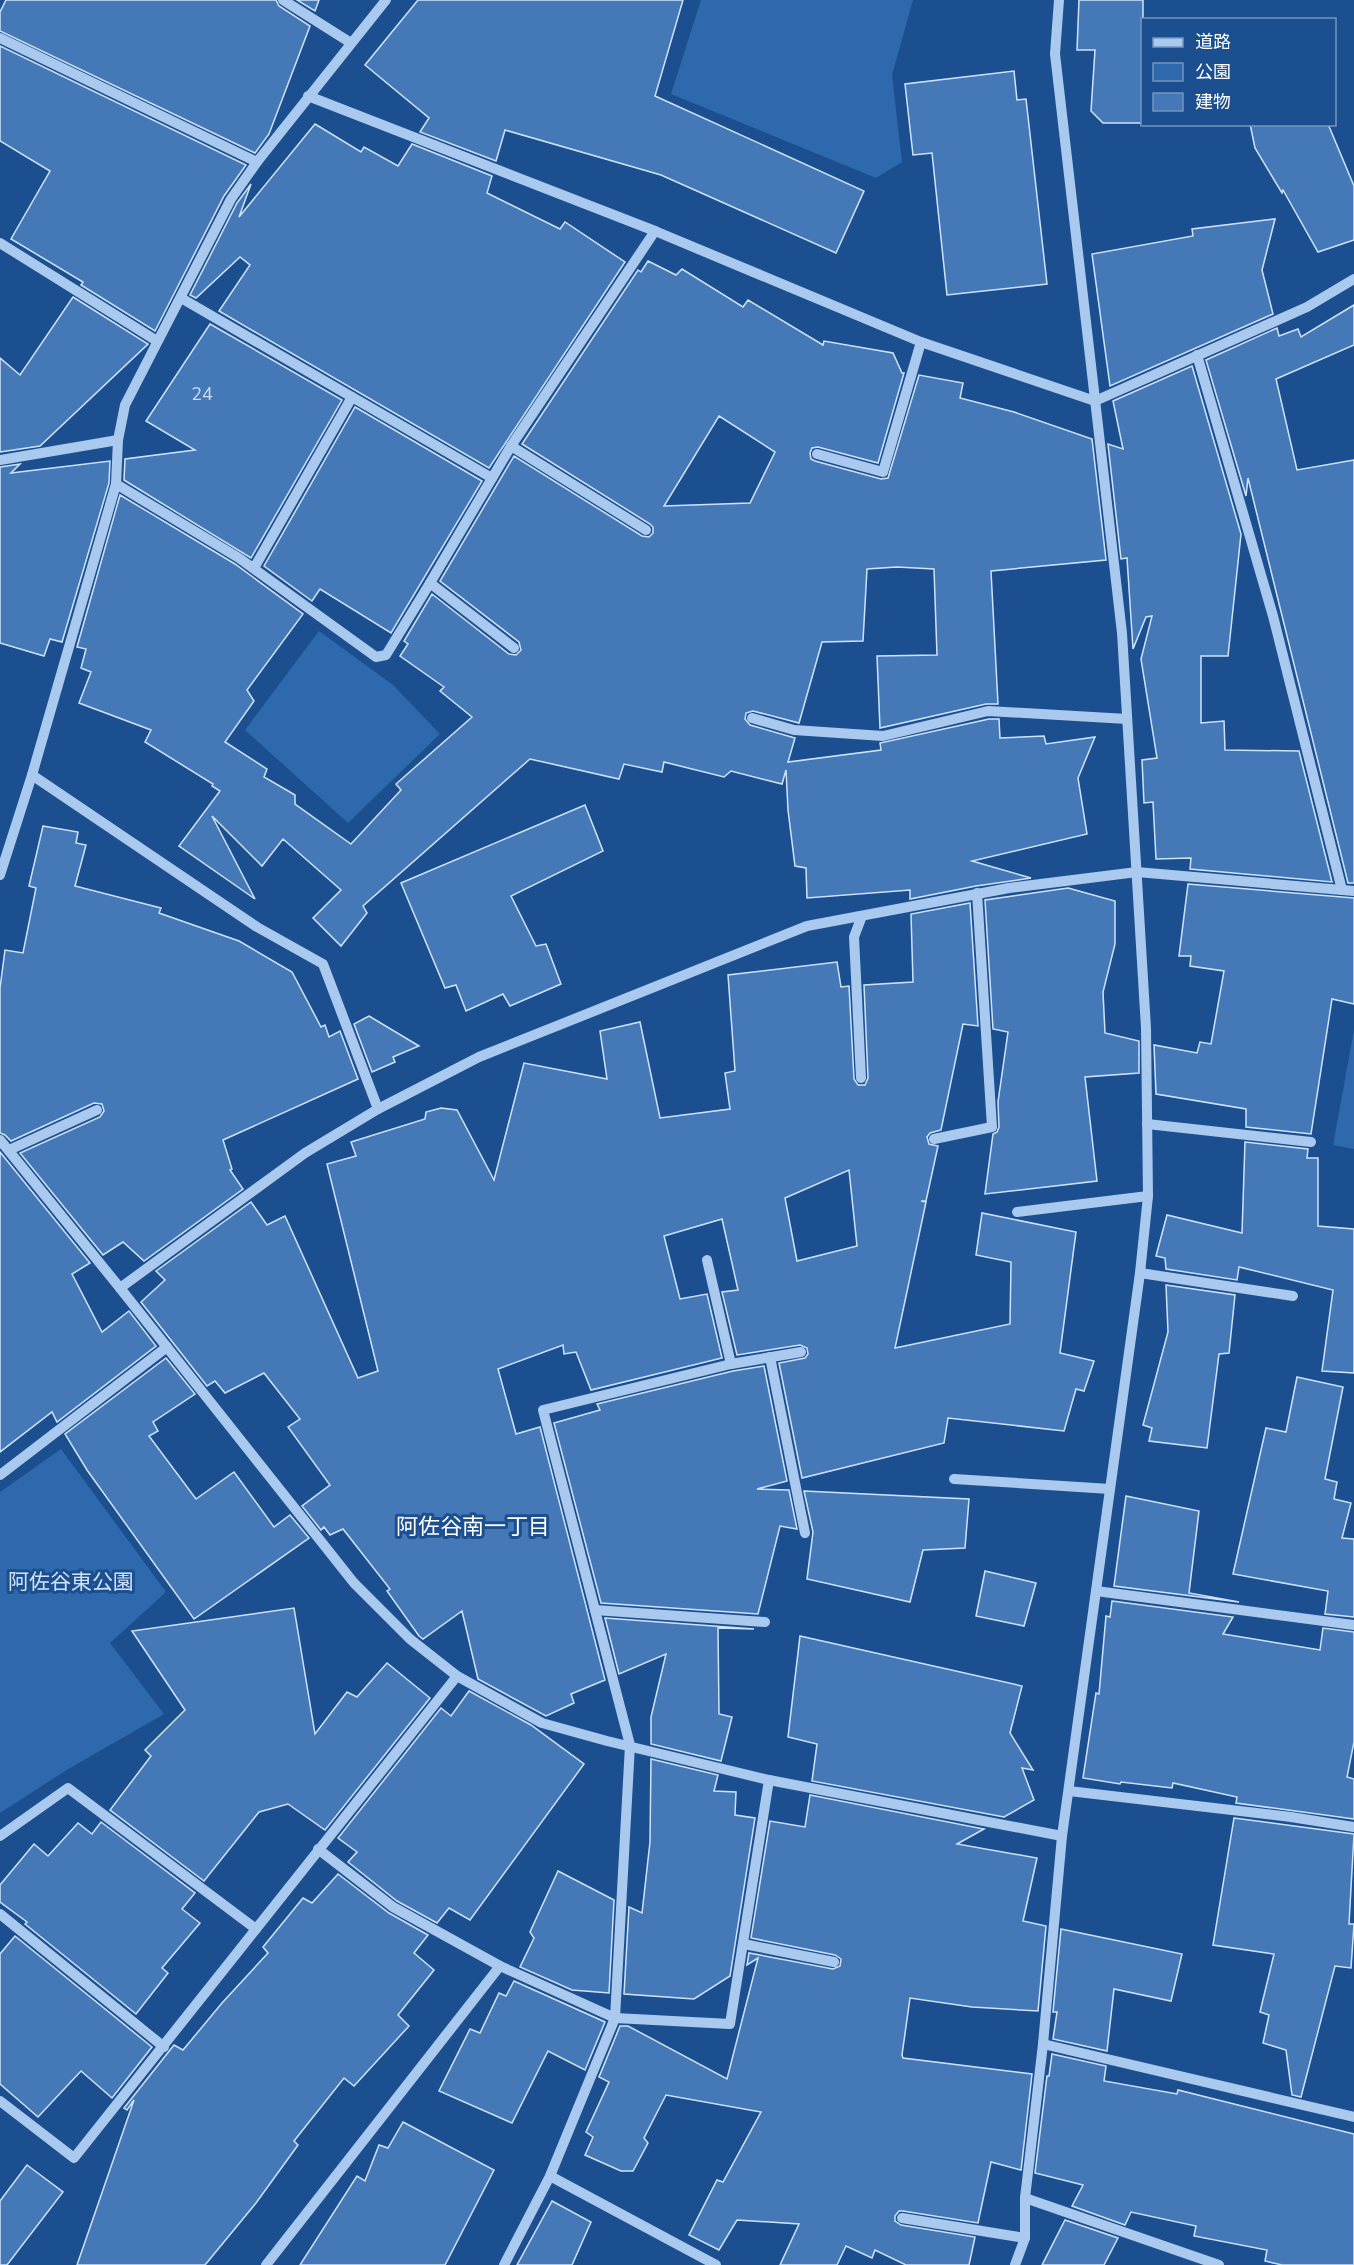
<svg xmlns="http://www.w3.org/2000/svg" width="1354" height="2265" viewBox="0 0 1354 2265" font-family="'Nunito Sans','Noto Sans JP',sans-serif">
<rect width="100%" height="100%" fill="#1b4f8f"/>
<g fill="#2e69ad">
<polygon points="701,0 913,0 892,75 902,162 876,178 671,94"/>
<polygon points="319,631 393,685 440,734 348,823 245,730"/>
<polygon points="1354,1030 1354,1149 1333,1145"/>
<polygon points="61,1449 166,1592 110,1643 164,1714 65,1771 0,1813 0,1492"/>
</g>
<g fill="#4478b7" stroke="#cfe3fa" stroke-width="1.5" fill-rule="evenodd">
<polygon points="6,0 276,0 279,6 310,26 269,134 255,153 0,31 0,12"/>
<polygon points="297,0 319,0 315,11"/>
<polygon points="418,0 683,0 655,96 864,191 836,253 661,175 505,130 496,161 420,132 429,118 365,65"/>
<polygon points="1079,0 1143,0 1143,123 1103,123 1091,111 1095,50 1077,50"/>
<polygon points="0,46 246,165 224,196 155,331 81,285 83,282 11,239 50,171 0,141"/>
<polygon points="1014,71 1017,100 1026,99 1047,284 947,295 932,153 913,155 905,84"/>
<polygon points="315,124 361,152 364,147 398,166 412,144 492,176 487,193 560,229 565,222 625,262 489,468 219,311 250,265 240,257 196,298 190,295 237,203 251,184 239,217"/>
<polygon points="1250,124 1328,124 1354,186 1354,240 1318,252 1283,190 1282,193 1255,148"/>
<polygon points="1275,219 1262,270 1273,314 1110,386 1092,254 1193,236 1192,229"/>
<path d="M 648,261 L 676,275 L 682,269 L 743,307 L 748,300 L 823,345 L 824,341 L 893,353 L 902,373 L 904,373 L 878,463 L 818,447 L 812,448 L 810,453 L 811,459 L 815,461 L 881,479 L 888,478 L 919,375 L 963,383 L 960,398 L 1014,412 L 1092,439 L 1106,560 L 991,571 L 998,704 L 986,704 L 880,728 L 877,656 L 937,655 L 934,569 L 897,567 L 867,569 L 863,641 L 822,642 L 799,723 L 753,711 L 746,713 L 745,719 L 750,725 L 795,738 L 788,762 L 881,750 L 880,743 L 989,719 L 999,719 L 1000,738 L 1044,736 L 1046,744 L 1095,737 L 1078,778 L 1087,834 L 972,861 L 1031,878 L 976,886 L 910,899 L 910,890 L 807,898 L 806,868 L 795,866 L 788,810 L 786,770 L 782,784 L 731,771 L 724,777 L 664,762 L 662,772 L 624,764 L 619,779 L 530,759 L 363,906 L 367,913 L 341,946 L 313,918 L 341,890 L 283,839 L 262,866 L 212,816 L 255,899 L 179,846 L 220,791 L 212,786 L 213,784 L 145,742 L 151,730 L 79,703 L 91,672 L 81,668 L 86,649 L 77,647 L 120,495 L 235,564 L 303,614 L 247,690 L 254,701 L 225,742 L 267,769 L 264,777 L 295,795 L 295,804 L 351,844 L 401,790 L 396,784 L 472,717 L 440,691 L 444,687 L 400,656 L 408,644 L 404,641 L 432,594 L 509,654 L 516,655 L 521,650 L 519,642 L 440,581 L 514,456 L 642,536 L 649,537 L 653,533 L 653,527 L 650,524 L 522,444 L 638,270 L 641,272 ZM 719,416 L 775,452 L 750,503 L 664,506 Z"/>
<polygon points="73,297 148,344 40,446 0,452 0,358 20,375"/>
<polygon points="1354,305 1354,345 1276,379 1297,470 1354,460 1354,883 1348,883 1248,478 1246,496 1206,360 1277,328 1279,336 1298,329 1301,337"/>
<polygon points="210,324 342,400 251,558 124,480 125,459 195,450 146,421"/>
<polygon points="1192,366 1241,534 1228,656 1201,656 1201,723 1224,721 1225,750 1299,751 1332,882 1190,869 1191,858 1156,859 1153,802 1144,803 1142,760 1157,758 1141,659 1152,616 1146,617 1133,649 1127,558 1121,559 1108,444 1123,449 1113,401"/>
<polygon points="355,407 482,481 391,633 320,589 312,601 264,566"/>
<polygon points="110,461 109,483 62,642 50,639 44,656 0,643 0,467 20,464 11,473"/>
<polygon points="585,805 603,851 511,896 536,946 546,944 561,984 510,1006 503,994 466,1011 456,985 445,988 401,883"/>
<polygon points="43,826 78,832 76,843 86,845 75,886 161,908 159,913 239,941 292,972 321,1027 325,1025 329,1037 340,1031 358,1079 223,1140 232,1169 230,1170 243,1189 144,1261 123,1242 103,1255 20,1153 100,1117 104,1111 102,1104 94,1103 11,1141 5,1135 0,1133 0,988 5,950 23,953 36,888 29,886"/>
<polygon points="1188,884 1354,898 1354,1004 1332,999 1311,1134 1246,1127 1246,1109 1156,1094 1154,1045 1197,1053 1200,1042 1211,1044 1224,971 1190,966 1191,956 1179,956"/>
<polygon points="1068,888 1115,901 1115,944 1103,992 1105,1033 1139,1041 1139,1073 1085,1077 1097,1181 985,1194 993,1134 997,1132 999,1127 998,1102 1008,1032 993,1029 985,900"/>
<path d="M 970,903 L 978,1026 L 963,1024 L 941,1130 L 930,1133 L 927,1137 L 929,1144 L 938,1146 L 926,1201 L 921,1201 L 926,1202 L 895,1348 L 1010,1324 L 1011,1262 L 976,1255 L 982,1213 L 1076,1232 L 1060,1353 L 1094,1361 L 1084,1391 L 1076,1389 L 1064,1431 L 948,1418 L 944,1443 L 802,1478 L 779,1363 L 805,1358 L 808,1354 L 807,1348 L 800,1345 L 737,1355 L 722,1292 L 738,1290 L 722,1219 L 664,1236 L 680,1299 L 707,1294 L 722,1358 L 591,1390 L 576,1352 L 564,1354 L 563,1345 L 498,1369 L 516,1434 L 540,1427 L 605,1680 L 571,1694 L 574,1703 L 546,1716 L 478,1679 L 462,1611 L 423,1639 L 419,1636 L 387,1591 L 390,1589 L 343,1529 L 330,1535 L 324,1527 L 321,1530 L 302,1506 L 330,1485 L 288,1427 L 300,1419 L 264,1373 L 225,1393 L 215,1381 L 207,1386 L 141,1302 L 165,1280 L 156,1271 L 251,1202 L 267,1225 L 285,1216 L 358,1378 L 378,1371 L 327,1164 L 356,1156 L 351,1142 L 425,1119 L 426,1112 L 441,1108 L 457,1110 L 494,1180 L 524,1063 L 607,1079 L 600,1031 L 640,1022 L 660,1118 L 730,1109 L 725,1073 L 735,1071 L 728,975 L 837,962 L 841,987 L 849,986 L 854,1079 L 858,1085 L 865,1085 L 868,1078 L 864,985 L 913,982 L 911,914 ZM 849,1170 L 857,1246 L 797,1261 L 785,1198 Z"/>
<polygon points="369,1016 419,1046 393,1057 395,1062 372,1072 354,1024"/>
<polygon points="1245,1142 1308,1149 1307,1158 1318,1158 1318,1226 1354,1229 1354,1373 1322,1371 1333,1290 1239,1267 1237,1280 1166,1269 1165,1258 1156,1256 1167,1215 1242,1233"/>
<polygon points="0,1152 90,1263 72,1274 102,1332 129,1311 156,1346 57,1422 52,1412 0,1452"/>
<polygon points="1166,1285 1235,1295 1229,1353 1219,1354 1207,1448 1149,1441 1152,1428 1143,1425 1168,1332"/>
<polygon points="166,1358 195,1394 153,1422 158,1431 149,1436 196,1499 234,1472 274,1527 290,1515 309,1538 194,1619 87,1470 65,1434"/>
<polygon points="764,1366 787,1481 757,1489 789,1490 797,1529 780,1526 758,1614 601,1603 554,1423 600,1410 597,1404 733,1371"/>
<polygon points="1297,1377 1343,1387 1325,1479 1337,1482 1334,1499 1351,1503 1342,1538 1354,1539 1354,1617 1325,1614 1328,1591 1233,1574 1266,1428 1286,1432"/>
<polygon points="804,1491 969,1499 965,1548 923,1550 910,1602 807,1579 813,1532"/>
<polygon points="1126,1496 1199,1511 1189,1593 1239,1602 1114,1586"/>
<polygon points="985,1571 1036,1583 1024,1626 976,1616"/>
<polygon points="1112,1601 1233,1617 1223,1634 1320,1650 1323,1628 1354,1632 1354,1742 1347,1777 1354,1779 1354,1819 1236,1803 1237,1797 1173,1783 1172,1788 1121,1782 1120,1784 1083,1778 1096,1693 1099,1694 1106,1616 1110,1617"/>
<polygon points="294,1608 315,1734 347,1692 357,1697 387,1663 430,1698 325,1830 288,1804 259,1812 204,1881 110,1810 151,1756 145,1750 185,1710 132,1631"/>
<polygon points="605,1618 754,1629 718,1628 719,1714 732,1717 721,1761 651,1744 651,1717 666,1654 619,1674"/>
<polygon points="800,1636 1022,1686 1010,1733 1033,1770 1022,1768 1034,1800 1004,1817 812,1781 817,1744 788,1737"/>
<polygon points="469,1691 531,1725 584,1764 470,1920 449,1908 437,1923 397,1901 348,1862 357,1852 338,1838 441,1708 451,1716"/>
<polygon points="651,1759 718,1775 714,1791 736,1792 735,1815 755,1818 730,1976 694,1999 624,1994 629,1907 642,1913 650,1842"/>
<polygon points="810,1795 984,1829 957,1844 1037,1858 1023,1921 1046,1926 1038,2011 972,2007 910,1998 902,2055 903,2058 1032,2074 1021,2170 991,2162 978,2223 903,2211 899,2211 895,2216 895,2221 901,2225 975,2237 969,2265 906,2265 875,2250 872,2258 846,2246 837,2265 780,2265 799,2224 737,2220 719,2250 689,2235 717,2180 723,2182 761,2112 666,2095 644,2138 648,2143 633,2171 621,2171 585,2155 593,2137 586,2132 609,2082 599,2077 620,2026 628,2026 727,2079 758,1958 747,1965 749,1953 833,1969 840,1966 841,1959 835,1955 751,1938 770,1821 805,1827"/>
<polygon points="1234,1818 1354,1834 1349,1924 1354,1924 1351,1968 1335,1966 1301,2097 1292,2095 1286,2050 1263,2043 1269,2015 1260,2012 1274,1954 1213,1945"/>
<polygon points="101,1822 195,1893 182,1909 200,1923 162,1968 168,1973 136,2014 25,1924 27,1922 0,1902 0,1885 34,1844 48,1856 78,1823 92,1834"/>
<polygon points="558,1871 614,1900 609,1993 572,1990 520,1967 534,1938 530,1932"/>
<polygon points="338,1874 389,1913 428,1935 414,1953 434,1970 398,2015 409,2026 354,2086 344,2078 294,2141 298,2145 256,2203 205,2265 77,2265 134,2100 127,2110 124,2108 174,2045 183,2050 222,2003 268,1953 263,1947 303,1898 312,1903"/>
<polygon points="1061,1929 1182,1954 1171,2001 1114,1989 1107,2051 1053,2039 1057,2012 1053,2012"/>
<polygon points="15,1936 152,2047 112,2098 81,2071 38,2117 0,2084 0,1954"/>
<polygon points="514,1981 605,2022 585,2070 548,2051 512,2123 439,2091 470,2029 480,2033 499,1993 506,1996"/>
<polygon points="1052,2054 1106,2066 1104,2081 1177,2094 1178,2090 1354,2134 1354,2265 1282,2265 1265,2261 1267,2250 1194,2236 1196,2226 1131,2212 1125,2225 1072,2206 1083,2185 1035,2173 1047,2076 1049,2076"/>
<polygon points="403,2122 494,2170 445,2265 300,2265 357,2176 365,2181 379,2145 388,2148"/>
<polygon points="27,2165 63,2192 7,2265 0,2265 0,2201"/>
<polygon points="552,2201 591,2222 572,2265 517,2265"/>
<polygon points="1065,2220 1118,2238 1104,2265 1042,2265"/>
</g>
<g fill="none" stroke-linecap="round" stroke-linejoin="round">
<g stroke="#a9c9ee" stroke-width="10">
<polyline points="283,0 351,43"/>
<polyline points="0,38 257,162"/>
<polyline points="308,96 655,231 921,342 1095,401 1307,307 1354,279"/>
<polyline points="0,243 157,341"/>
<polyline points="181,298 492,478"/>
<polyline points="1197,355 1273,616 1342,890"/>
<polyline points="511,446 646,530"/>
<polyline points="817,454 883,472 921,342"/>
<polyline points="0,460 118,440"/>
<polyline points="116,484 239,558 376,657 386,655 430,583"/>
<polyline points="254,568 352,397"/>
<polyline points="514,648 430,583 511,446 655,231"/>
<polyline points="752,718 794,730 883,736 988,711 1127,719"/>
<polyline points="32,775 257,927 323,964 378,1109"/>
<polyline points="0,875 32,775 116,484 118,440 125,405 231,199 257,162 386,0"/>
<polyline points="861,1078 854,937 862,916"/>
<polyline points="1147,1124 1311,1142"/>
<polyline points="934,1139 992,1127 977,893"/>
<polyline points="0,1140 120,1288 354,1583 410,1639 457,1676 542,1723 607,1741 769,1780 1062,1836"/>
<polyline points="9,1150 97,1110"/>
<polyline points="1017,1212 1148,1196"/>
<polyline points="707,1260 731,1364"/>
<polyline points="1140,1273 1293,1296"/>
<polyline points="120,1288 305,1153 378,1109 479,1057 807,926 1009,888 1137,872 1354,891"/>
<polyline points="770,1357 805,1533"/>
<polyline points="0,1475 167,1347"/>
<polyline points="954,1479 1110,1489"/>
<polyline points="1096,1591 1354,1625"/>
<polyline points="595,1610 765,1622"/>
<polyline points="1069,1791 1291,1817 1354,1827"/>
<polyline points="0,1836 68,1788 256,1929"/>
<polyline points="318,1849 393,1907 500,1966 615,2018 630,1745 543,1410 731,1364 801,1352"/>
<polyline points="0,1914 164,2047"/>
<polyline points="744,1944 834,1962"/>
<polyline points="1043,2044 1354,2117"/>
<polyline points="0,2101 74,2158 457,1676"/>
<polyline points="550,2176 716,2265"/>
<polyline points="1025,2198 1219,2265"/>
<polyline points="902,2218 1025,2238"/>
<polyline points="266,2265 500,1966"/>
<polyline points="504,2265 550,2176 615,2018 730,2024 769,1780"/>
<polyline points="1015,2265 1025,2238 1025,2198 1043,2044 1062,1836 1140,1273 1148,1196 1146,1028 1122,633 1055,54 1059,0"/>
</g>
</g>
<g text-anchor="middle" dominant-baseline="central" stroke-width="6" stroke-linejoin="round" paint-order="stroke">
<g font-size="18" fill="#d0dded">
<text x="202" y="394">24</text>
</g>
<g font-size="21" fill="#cfe3fa" stroke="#1b4f8f">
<text x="71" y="1582">阿佐谷東公園</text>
</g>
<g font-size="22" fill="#fff" stroke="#1b4f8f">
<text x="473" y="1527">阿佐谷南一丁目</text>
</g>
</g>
<rect x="1141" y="18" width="195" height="108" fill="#1b4f8f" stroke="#7695bc" stroke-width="1.5"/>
<rect x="1153" y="38" width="30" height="9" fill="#a9c9ee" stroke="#7695bc" stroke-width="1.5"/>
<text x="1195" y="48" font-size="18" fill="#ffffff">道路</text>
<rect x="1153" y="63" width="30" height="18" fill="#2e69ad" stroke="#7695bc" stroke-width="1.5"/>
<text x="1195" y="78" font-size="18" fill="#ffffff">公園</text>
<rect x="1153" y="93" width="30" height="18" fill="#4478b7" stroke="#7695bc" stroke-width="1.5"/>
<text x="1195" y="108" font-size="18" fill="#ffffff">建物</text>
</svg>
